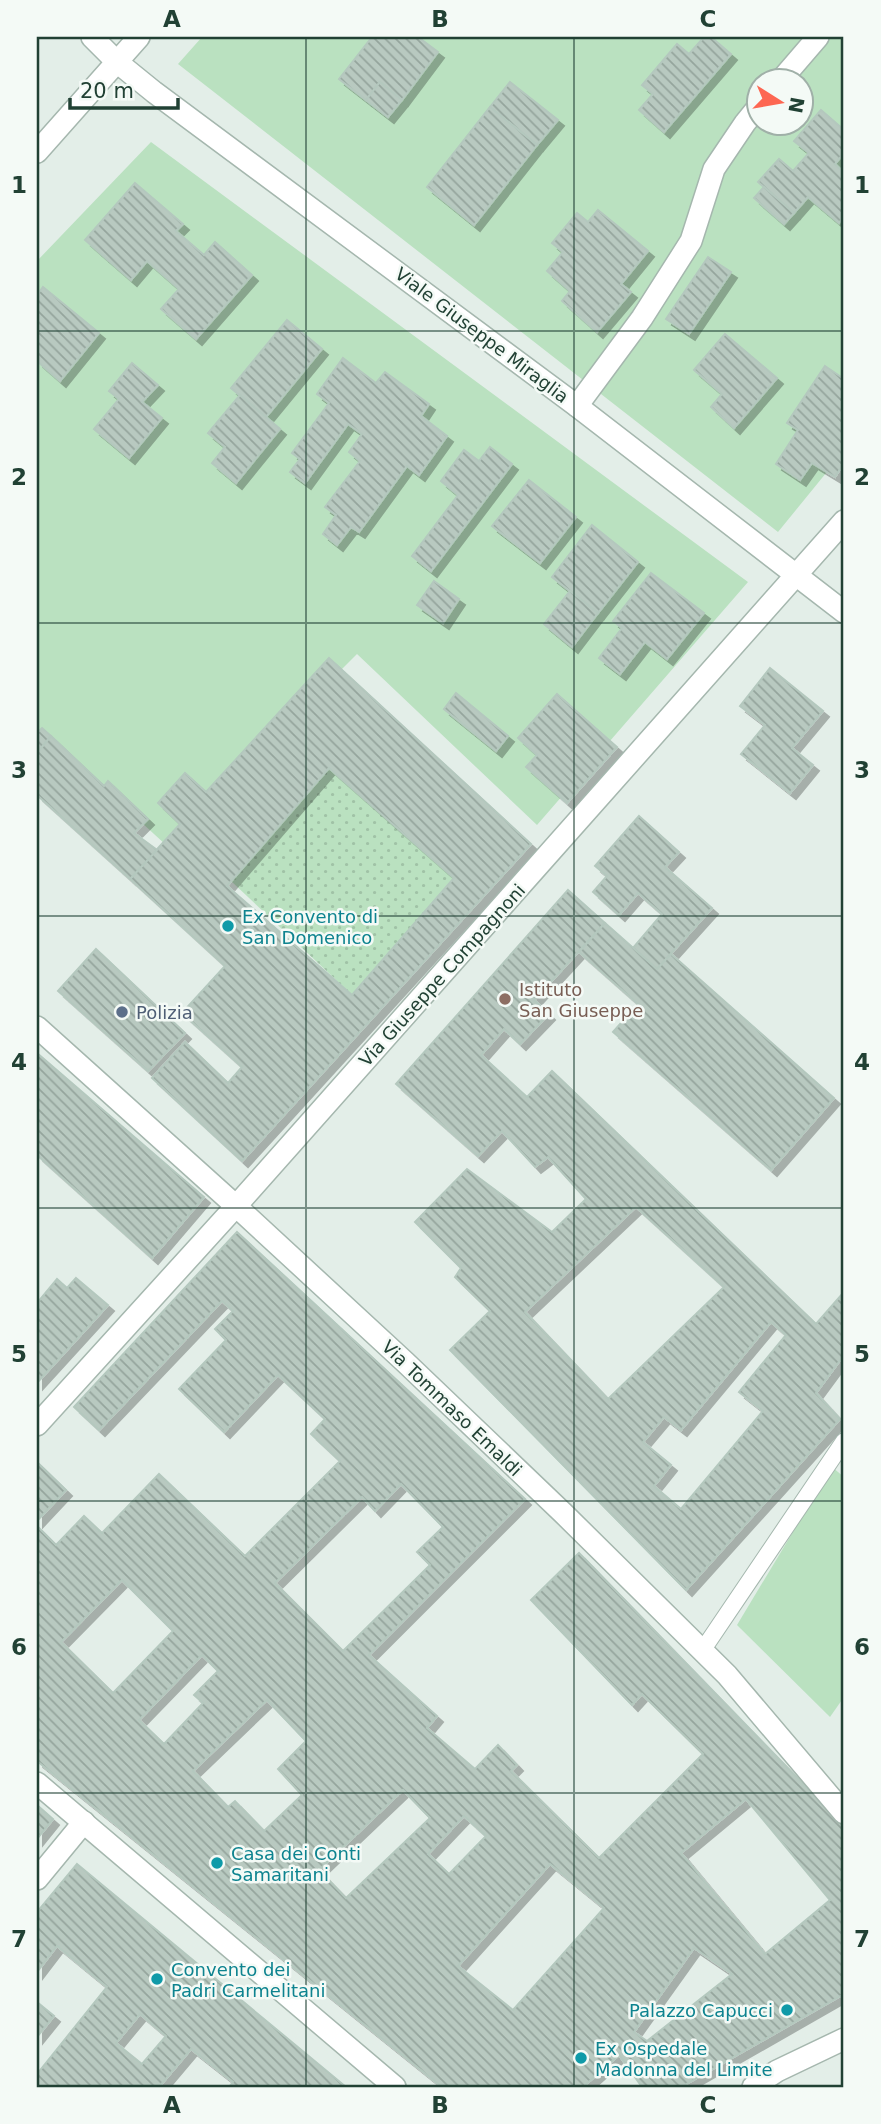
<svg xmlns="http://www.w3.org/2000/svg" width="881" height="2124" viewBox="0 0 881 2124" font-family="'DejaVu Sans',sans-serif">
<defs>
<pattern id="grass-dots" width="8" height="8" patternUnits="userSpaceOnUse" patternTransform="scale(1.75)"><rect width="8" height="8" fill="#bae1c0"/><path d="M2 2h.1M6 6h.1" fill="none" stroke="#a0c2a6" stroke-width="1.8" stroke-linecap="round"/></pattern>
<pattern id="building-back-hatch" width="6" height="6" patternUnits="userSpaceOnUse" patternTransform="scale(1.75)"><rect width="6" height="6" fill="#b8c9c0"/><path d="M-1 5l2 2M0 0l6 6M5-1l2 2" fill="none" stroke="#95a59d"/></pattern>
<filter id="shadow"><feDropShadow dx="6" dy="6" stdDeviation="0" flood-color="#0004"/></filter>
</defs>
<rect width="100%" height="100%" fill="#e3eee8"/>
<polygon fill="url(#grass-dots)" points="329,768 454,878 352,995 231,881"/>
<g fill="#bae1c0" fill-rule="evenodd">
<path d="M 202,37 L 844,37 L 844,451 L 778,532 L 178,64 ZM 758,80 L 800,80 L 800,122 L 758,122 Z"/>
<polygon points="151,142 748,582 537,825 357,654 166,845 45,734 37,743 37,261"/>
<polygon points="832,1467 844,1477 844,1697 830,1717 737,1625"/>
</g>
<g fill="url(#building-back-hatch)" stroke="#b4c8be" stroke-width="2" fill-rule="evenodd" filter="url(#shadow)">
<polygon points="372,37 418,37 438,52 402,100 380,82 366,100 339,79"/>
<polygon points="704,37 711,37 731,54 664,132 639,110 653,94 642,85 677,44 689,54"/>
<polygon points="380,82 402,100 388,117 366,100"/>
<polygon points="510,82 558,120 537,145 490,107"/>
<polygon points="490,107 537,145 474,225 427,187"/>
<polygon points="821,110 844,130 844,153 835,164 844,173 844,216 839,223 808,197 794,213 758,182 779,159 793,171 809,153 794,141"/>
<polygon points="135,183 183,224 176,231 204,255 215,242 252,275 196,339 161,309 179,289 147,261 131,280 85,240"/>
<polygon points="764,187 794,213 784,224 754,198"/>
<polygon points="598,210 648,251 621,284 631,292 597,332 562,301 570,291 547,271 563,252 552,243 577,213 588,222"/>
<polygon points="708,257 731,272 689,334 666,319"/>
<polygon points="43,287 99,333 60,381 37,361 37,295"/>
<polygon points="287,320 322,349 266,417 231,388"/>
<polygon points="725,334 777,378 734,428 711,407 722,394 694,370"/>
<polygon points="343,358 376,383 385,372 429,404 421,416 447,436 419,475 407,466 359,532 351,527 337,545 323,534 336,515 325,507 360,461 349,452 362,434 348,424 305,483 290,472 300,459 292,453 329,403 317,394"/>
<polygon points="132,363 158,385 142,402 162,418 129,458 94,429 119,399 109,391"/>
<polygon points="825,366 844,379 844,463 835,477 812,463 800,480 776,464 798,430 787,423"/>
<polygon points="240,395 280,429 236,483 212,463 225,447 208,433"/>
<polygon points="490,447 512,464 431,571 412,556 458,495 441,481 464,450 479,461"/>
<polygon points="529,480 576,517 540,563 492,526"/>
<polygon points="592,525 638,562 598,613 552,577"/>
<polygon points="651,573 704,613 667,659 645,642 620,674 599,658 622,628 613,621"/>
<polygon points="434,581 459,599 443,623 417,605"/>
<polygon points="570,591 598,613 572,647 544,624"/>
<path d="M 329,658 L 531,844 L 242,1161 L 152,1078 L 185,1042 L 228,1083 L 242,1067 L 182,1013 L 225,966 L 130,879 L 180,824 L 158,803 L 185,773 L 206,792 ZM 329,768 L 454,878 L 352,995 L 227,886 Z"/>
<polygon points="770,668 823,711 792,748 813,765 790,793 741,754 765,725 740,706"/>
<polygon points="456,693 508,736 496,751 444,709"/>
<polygon points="557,694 617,747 567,803 526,767 537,755 518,738"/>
<polygon points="42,728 51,736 37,753 37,733"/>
<polygon points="51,736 104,786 108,781 148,819 134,833 157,850 130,879 37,795 37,753"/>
<polygon points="639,816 679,852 665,867 712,908 657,969 633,948 662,914 638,893 619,915 593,892 607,876 595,866"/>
<path d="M 568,890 L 605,923 L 534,1000 L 549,1014 L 520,1044 L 504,1029 L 481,1055 L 527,1097 L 552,1071 L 816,1324 L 844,1292 L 844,1355 L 816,1393 L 840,1419 L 686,1590 L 450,1350 L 490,1311 L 455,1277 L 461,1268 L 415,1222 L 467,1169 L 552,1232 L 586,1199 L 548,1157 L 535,1167 L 502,1131 L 478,1156 L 396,1084 ZM 636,1207 L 724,1287 L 608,1399 L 525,1312 ZM 771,1322 L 786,1335 L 739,1392 L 763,1411 L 681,1509 L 654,1486 L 671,1465 L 643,1442 L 664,1417 L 681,1430 Z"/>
<polygon points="605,923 657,969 671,954 834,1098 771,1170 613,1032 638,1004 579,952"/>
<polygon points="96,949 185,1033 148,1071 58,991"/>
<polygon points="37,1053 204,1197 152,1258 37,1155"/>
<path d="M 237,1232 L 525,1499 L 369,1655 L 437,1716 L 427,1728 L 475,1769 L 498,1745 L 517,1765 L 511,1771 L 599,1858 L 703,1754 L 642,1694 L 632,1705 L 531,1600 L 579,1553 L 844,1826 L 844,1994 L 681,2087 L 642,2087 L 619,2055 L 583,2087 L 442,2087 L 37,1761 L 37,1526 L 56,1545 L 84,1516 L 102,1533 L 159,1474 L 245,1556 L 340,1461 L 311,1434 L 325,1419 L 278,1375 L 224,1432 L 179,1389 L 226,1340 L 215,1329 L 233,1311 L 222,1301 L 99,1430 L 74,1407 ZM 401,1484 L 443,1527 L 417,1552 L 430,1565 L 343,1651 L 275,1583 L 362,1497 L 375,1511 ZM 122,1580 L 173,1631 L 113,1693 L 61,1642 ZM 202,1655 L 218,1671 L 194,1695 L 203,1703 L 164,1744 L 139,1720 ZM 267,1700 L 306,1741 L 278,1769 L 302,1795 L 264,1831 L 235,1801 L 228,1807 L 193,1771 ZM 403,1790 L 430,1818 L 346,1898 L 319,1870 ZM 746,1799 L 830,1900 L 765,1954 L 681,1853 ZM 464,1816 L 486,1836 L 449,1874 L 428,1854 ZM 550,1864 L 604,1908 L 513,2010 L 458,1966 ZM 694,1948 L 732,1974 L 647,2041 L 634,2032 Z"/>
<polygon points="76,1278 108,1305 37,1383 37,1303 57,1279 67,1288"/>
<polygon points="37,1462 66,1490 37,1521"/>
<polygon points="37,1805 53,1819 37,1839"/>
<path d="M 77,1864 L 346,2087 L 229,2087 L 233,2082 L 191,2049 L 159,2087 L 37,2087 L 37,2074 L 107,1987 L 57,1946 L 37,1972 L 37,1912 ZM 140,2014 L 166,2036 L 142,2064 L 116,2043 Z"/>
<polygon points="37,2002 54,2016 37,2037"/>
</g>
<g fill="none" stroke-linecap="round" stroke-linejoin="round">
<g stroke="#a5b7ae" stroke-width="18">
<polyline id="lane" points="702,1651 844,1441"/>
</g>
<g stroke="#a5b7ae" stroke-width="24">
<g id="street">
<polyline points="92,37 117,62 154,92 577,406 844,612"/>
<polyline points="781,80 818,37"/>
<polyline points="37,152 139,37"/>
<polyline points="577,406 642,318 691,241 714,169 745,123 758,107"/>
<polyline points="37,1027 236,1206 405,1362 563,1513 727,1675 844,1813"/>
<polyline points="37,1425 236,1206 844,521"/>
<polyline points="37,1783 395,2087"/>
<polyline points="37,1879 84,1822"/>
<polyline points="753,2087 777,2071 844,2039"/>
</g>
</g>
<use href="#lane" stroke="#fff" stroke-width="16"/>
<use href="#street" stroke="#fff" stroke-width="21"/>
</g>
<path fill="none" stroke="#214134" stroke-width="2" stroke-opacity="0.55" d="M 306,37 L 306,2087M 574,37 L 574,2087M 37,331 L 844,331M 37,623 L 844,623M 37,916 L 844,916M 37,1208 L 844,1208M 37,1501 L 844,1501M 37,1793 L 844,1793"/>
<g fill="#0f9aa8" stroke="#f4faf6" stroke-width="2.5">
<circle cx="228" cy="926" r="7"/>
<circle cx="217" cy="1863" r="7"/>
<circle cx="157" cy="1979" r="7"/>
<circle cx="787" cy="2010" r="7"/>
<circle cx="581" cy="2058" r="7"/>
</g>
<circle fill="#8d6e63" stroke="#f4faf6" stroke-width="2.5" cx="505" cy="999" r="7"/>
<circle fill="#5c6f8a" stroke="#f4faf6" stroke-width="2.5" cx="122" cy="1012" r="7"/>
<g text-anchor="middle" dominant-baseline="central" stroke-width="5" stroke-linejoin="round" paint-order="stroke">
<g font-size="18" fill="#214134" stroke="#f4faf6">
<text transform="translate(482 335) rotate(37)">Viale Giuseppe Miraglia</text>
<text transform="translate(442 975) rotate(-48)">Via Giuseppe Compagnoni</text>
<text transform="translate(452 1408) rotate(44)">Via Tommaso Emaldi</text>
</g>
<g font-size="18" fill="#0d838f" stroke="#f4faf6" text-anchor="start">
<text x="242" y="916">Ex Convento di<tspan x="242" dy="21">San Domenico</tspan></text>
<text x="231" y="1853">Casa dei Conti<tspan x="231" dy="21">Samaritani</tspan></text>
<text x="171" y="1969">Convento dei<tspan x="171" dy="21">Padri Carmelitani</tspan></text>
<text x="773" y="2010" text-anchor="end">Palazzo Capucci</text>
<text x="595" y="2048">Ex Ospedale<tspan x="595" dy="21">Madonna del Limite</tspan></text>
</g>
<g font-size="18" fill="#785e54" stroke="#f4faf6" text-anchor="start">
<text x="519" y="989">Istituto<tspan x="519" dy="21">San Giuseppe</tspan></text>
</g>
<g font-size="18" fill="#4e5e75" stroke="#f4faf6" text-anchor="start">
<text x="136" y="1012">Polizia</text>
</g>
</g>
<rect width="881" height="2124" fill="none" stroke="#f4faf6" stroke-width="77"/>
<g transform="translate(780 102) rotate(101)"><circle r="33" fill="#f4faf6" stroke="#a0b0a8" stroke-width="2"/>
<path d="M0-5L12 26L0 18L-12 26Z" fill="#fd6752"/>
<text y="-10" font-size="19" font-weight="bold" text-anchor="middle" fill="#214134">N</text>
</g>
<path d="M70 98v10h108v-10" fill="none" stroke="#214134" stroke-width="3.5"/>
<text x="80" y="98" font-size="21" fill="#214134" stroke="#f4faf6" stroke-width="5" paint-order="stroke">20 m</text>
<rect x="38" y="38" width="804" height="2048" fill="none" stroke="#214134" stroke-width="2.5"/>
<g font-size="23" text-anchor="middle" font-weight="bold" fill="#214134">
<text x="172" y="27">A</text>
<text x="440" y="27">B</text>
<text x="708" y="27">C</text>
<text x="19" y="193">1</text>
<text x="862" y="193">1</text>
<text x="19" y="485">2</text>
<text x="862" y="485">2</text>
<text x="19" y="778">3</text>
<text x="862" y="778">3</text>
<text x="19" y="1070">4</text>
<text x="862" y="1070">4</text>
<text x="19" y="1362">5</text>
<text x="862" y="1362">5</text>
<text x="19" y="1655">6</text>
<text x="862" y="1655">6</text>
<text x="19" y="1947">7</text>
<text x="862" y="1947">7</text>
<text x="172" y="2113">A</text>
<text x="440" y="2113">B</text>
<text x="708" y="2113">C</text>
</g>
</svg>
